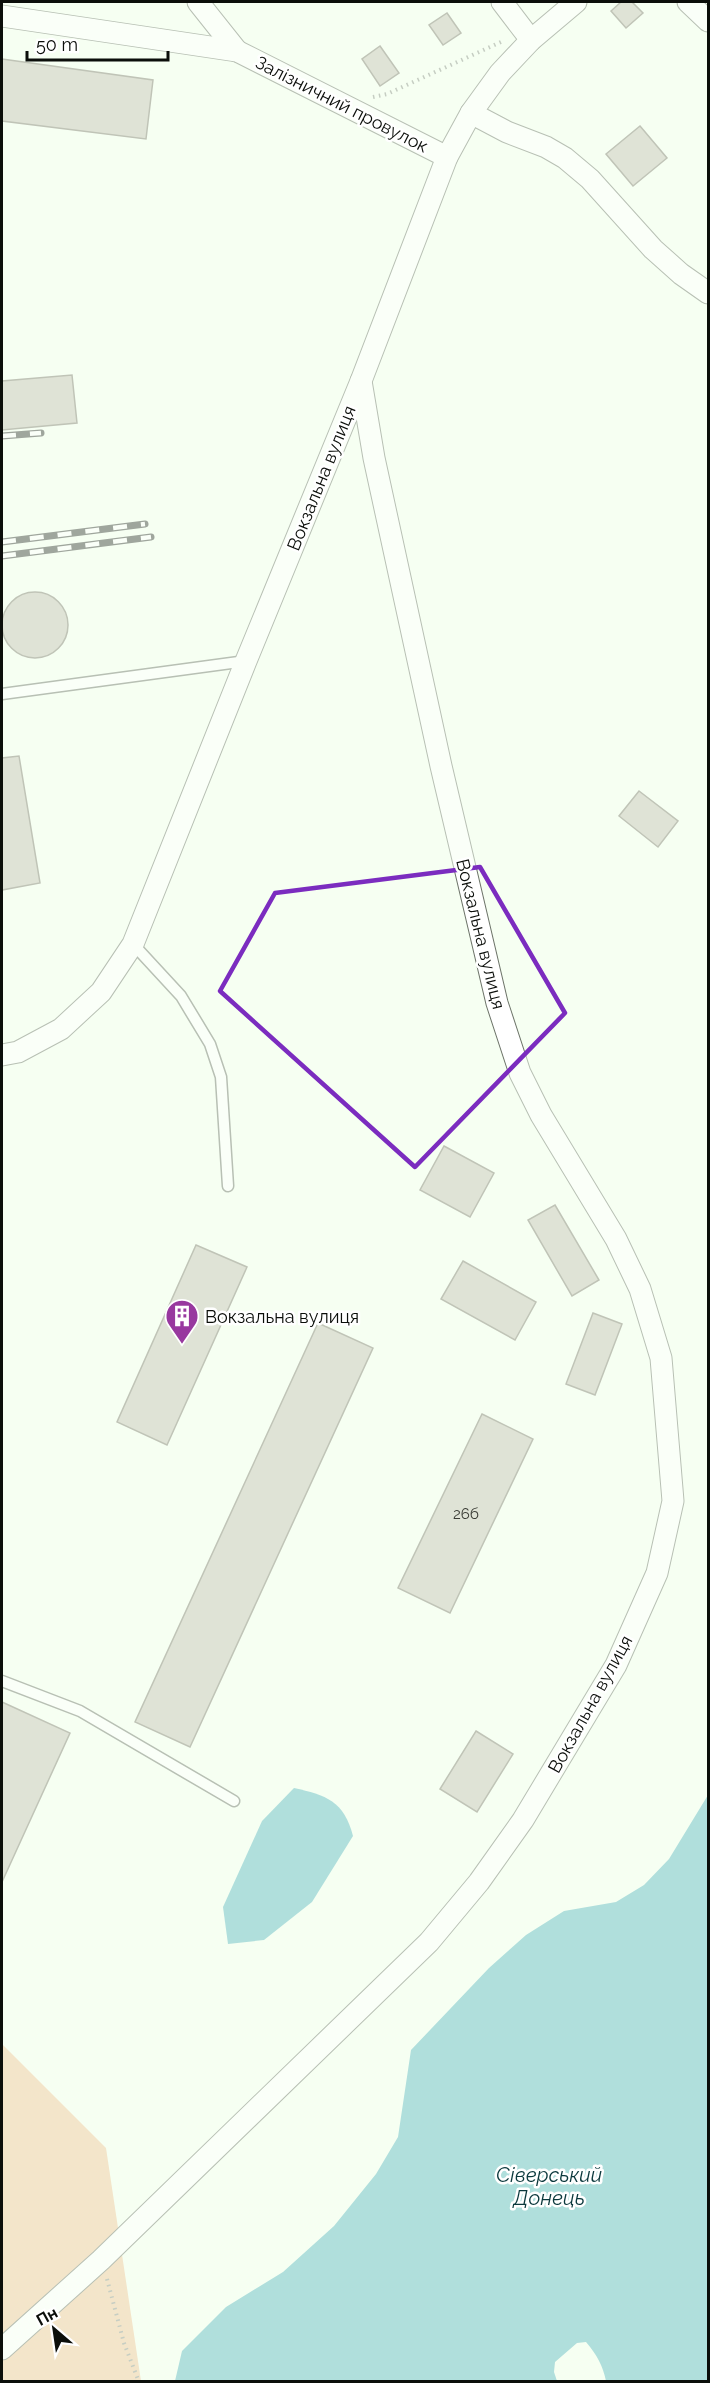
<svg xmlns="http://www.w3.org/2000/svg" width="710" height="2383" viewBox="0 0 710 2383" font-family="Raleway,sans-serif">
<rect width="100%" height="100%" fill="#f6fff2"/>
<polygon fill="#f0c599" points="2,2044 106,2148 141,2381 2,2381"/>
<g fill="#5cb8c1">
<path d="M 294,1788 C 326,1795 344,1801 353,1836 L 312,1902 L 264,1940 L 228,1944 L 223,1907 L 262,1821 Z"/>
<path d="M 708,1795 L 708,2381 L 606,2381 C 603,2366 597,2355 586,2342 L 577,2343 L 555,2362 L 554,2372 L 557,2381 L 175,2381 L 182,2351 L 226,2307 L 283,2272 L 334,2226 L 376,2174 L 398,2137 L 411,2050 L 489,1968 L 526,1935 L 564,1911 L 616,1902 L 644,1885 L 669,1859 Z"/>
</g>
<g fill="#c3c1b3" stroke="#7f7d70" stroke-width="1.5">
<polygon points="621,2 632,2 643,13 626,28 611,11"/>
<polygon points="447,13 461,33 443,45 429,25"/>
<polygon points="380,46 399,73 380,86 362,59"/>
<polygon points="2,59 153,80 146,139 2,121"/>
<polygon points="640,126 667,158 633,186 606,154"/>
<polygon points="72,375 77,423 2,430 2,381"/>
<circle cx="35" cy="625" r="33"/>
<polygon points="19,756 40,883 2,890 2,758"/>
<polygon points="639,791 678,821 658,847 619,816"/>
<polygon points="444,1146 494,1173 470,1217 420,1190"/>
<polygon points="555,1205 599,1280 572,1296 528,1220"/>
<polygon points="196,1245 247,1267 167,1445 117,1422"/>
<polygon points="463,1261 536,1302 515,1340 441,1299"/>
<polygon points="593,1313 622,1324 595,1395 566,1384"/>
<polygon points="318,1323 373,1348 190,1747 135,1722"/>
<polygon points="482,1414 533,1439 450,1613 398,1588"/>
<polygon points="2,1702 70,1733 2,1882"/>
<polygon points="476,1731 513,1754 477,1812 440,1789"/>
</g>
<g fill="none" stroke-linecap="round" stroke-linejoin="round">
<g stroke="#6d7469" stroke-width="13">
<g id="lane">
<polyline points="2,694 246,661"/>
<polyline points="133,944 181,996 210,1044 221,1077 228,1186"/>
<polyline points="2,1681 80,1711 234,1801"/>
</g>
</g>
<g stroke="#6d7469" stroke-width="23">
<g id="street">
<polyline points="198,2 237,51"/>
<polyline points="502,2 531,40"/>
<polyline points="688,2 708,21"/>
<polyline points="2,16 237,51 447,157"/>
<polyline points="471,113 507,132 546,147 565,158 590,179 653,249 681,274 708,293"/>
<polyline points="2,1055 18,1052 61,1029 101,992 133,944 246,661 361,381 447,157 471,113 500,73 531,40 576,2"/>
<polyline points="2,2349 101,2260 429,1942 479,1882 523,1820 616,1665 657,1573 673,1501 661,1358 640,1289 616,1239 541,1115 520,1073 497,1003 441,766 374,458 361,381"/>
</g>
</g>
<g stroke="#8c9289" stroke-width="4" stroke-dasharray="1.5 4.5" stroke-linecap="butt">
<polyline points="373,97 387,94 501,42"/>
<polyline points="107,2279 124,2343 139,2382"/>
</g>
<use href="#lane" stroke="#fff" stroke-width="10"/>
<use href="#street" stroke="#fff" stroke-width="21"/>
<g stroke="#363a35" stroke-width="7">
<g id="rail">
<polyline points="2,436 41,433"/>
<polyline points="2,542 145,524"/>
<polyline points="2,556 151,537"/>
</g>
</g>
<use href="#rail" stroke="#fff" stroke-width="4.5" stroke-dasharray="14" stroke-linecap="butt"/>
</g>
<path d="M0 0H710V2383H0ZM 480,867 L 565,1013 L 415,1167 L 220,991 L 275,893 Z" fill="#f6fff2" fill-opacity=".55" fill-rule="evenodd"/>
<path fill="none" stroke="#7b2cbf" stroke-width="4.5" stroke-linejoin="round" d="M 480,867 L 565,1013 L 415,1167 L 220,991 L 275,893 Z"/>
<defs>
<g id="building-pin" transform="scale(1.725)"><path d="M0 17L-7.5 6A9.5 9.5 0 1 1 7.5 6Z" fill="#98389f" stroke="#fff"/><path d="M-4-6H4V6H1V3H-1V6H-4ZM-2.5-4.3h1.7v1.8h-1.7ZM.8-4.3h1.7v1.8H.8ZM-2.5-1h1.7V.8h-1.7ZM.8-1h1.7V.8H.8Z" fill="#fff"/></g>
</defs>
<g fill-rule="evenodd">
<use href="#building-pin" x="182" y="1316"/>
</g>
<g text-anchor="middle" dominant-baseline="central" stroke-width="5" stroke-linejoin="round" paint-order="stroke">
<g font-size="15" fill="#393b34">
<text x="466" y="1514">26б</text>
</g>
<g font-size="18" fill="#0b0e0a" stroke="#fff">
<text transform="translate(342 104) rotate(27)">Залізничний провулок</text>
<text transform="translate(321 478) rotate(-68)">Вокзальна вулиця</text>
<text transform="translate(481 934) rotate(76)">Вокзальна вулиця</text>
<text transform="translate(590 1704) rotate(-61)">Вокзальна вулиця</text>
</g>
<g font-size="18" fill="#0b0e0a" stroke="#fff" text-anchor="start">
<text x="205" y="1316">Вокзальна вулиця</text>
</g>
<g font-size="20" font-style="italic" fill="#0a383c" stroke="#fff">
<text x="549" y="2175">Сіверський<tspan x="549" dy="23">Донець</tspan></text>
</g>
</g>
<rect width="710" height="2383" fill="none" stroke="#0b0e0a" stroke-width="6"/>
<g transform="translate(54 2329) rotate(331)" stroke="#ffffff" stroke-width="4.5" paint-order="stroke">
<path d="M0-4.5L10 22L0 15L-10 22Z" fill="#0b0e0a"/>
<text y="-9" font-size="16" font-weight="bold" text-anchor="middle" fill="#0b0e0a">Пн</text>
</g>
<path d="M27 51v9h141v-9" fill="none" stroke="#0b0e0a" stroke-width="3"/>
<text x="36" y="51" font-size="18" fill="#0b0e0a" stroke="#ffffff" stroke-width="4.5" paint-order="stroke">50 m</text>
</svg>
